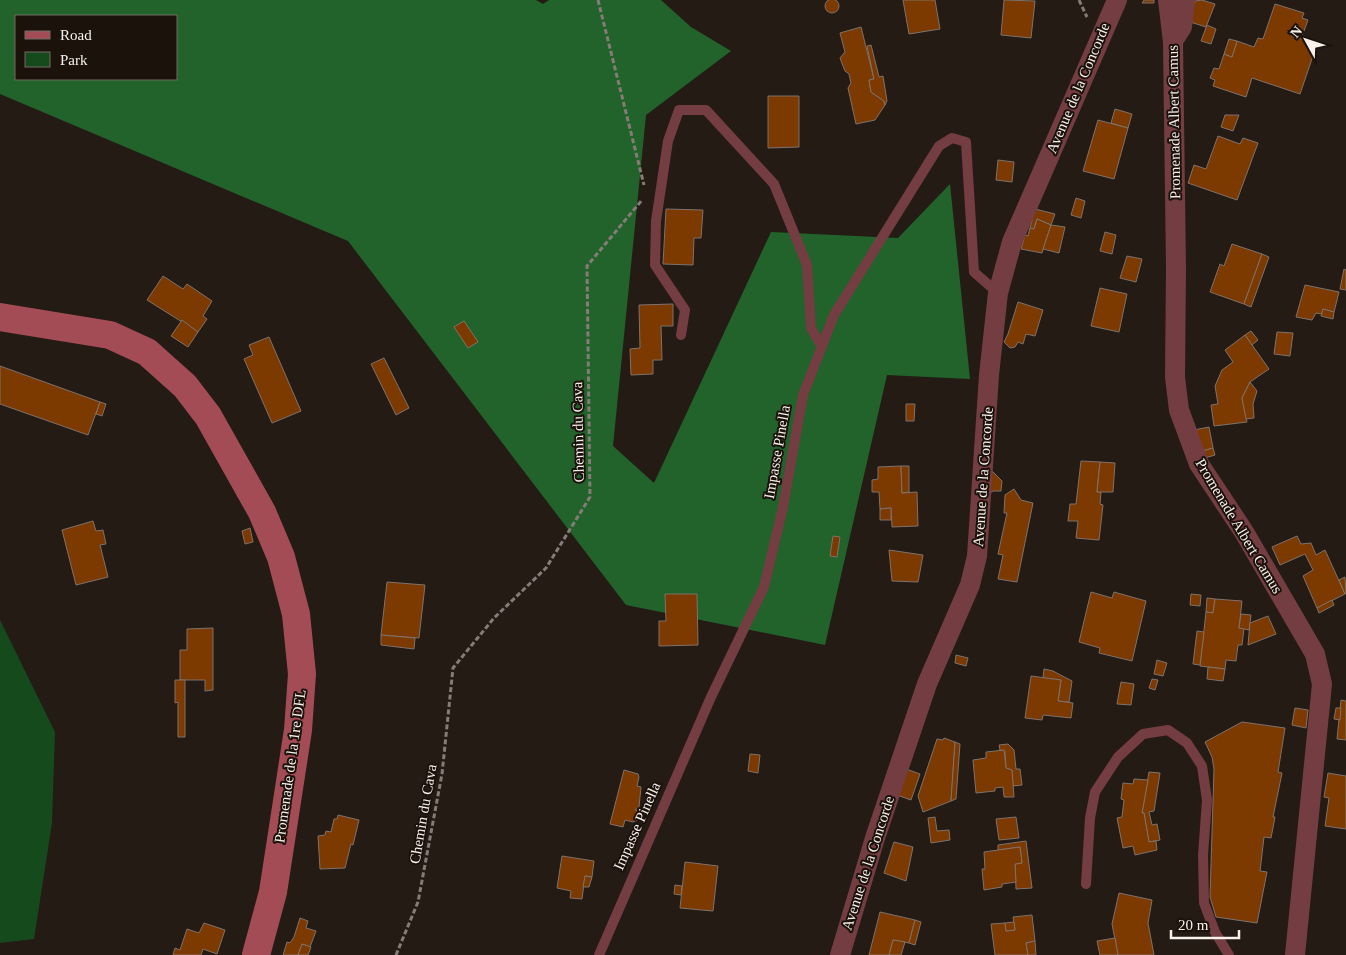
<svg xmlns="http://www.w3.org/2000/svg" width="1346" height="955" viewBox="0 0 1346 955" font-family="'Times New Roman',serif">
<rect width="100%" height="100%" fill="#251b15"/>
<polygon fill="#154a1d" points="0,620 55,732 52,823 34,939 0,943"/>
<path fill="#21632b" fill-rule="evenodd" d="M 0,0 L 536,0 L 543,4 L 549,0 L 661,0 L 691,27 L 731,51 L 646,115 L 613,446 L 654,483 L 771,232 L 898,238 L 950,184 L 970,379 L 887,375 L 825,645 L 626,605 L 348,241 L 0,94 ZM 16,16 L 176,16 L 176,79 L 16,79 Z"/>
<g fill="#7c3900" stroke="#7f726b">
<circle cx="832" cy="6" r="7"/>
<polygon points="903,0 935,0 940,29 909,34"/>
<polygon points="1004,0 1035,1 1031,38 1001,35"/>
<polygon points="1144,0 1154,0 1154,3 1142,3"/>
<polygon points="1202,0 1215,4 1206,27 1187,21 1195,1"/>
<polygon points="1275,4 1304,13 1302,18 1308,20 1301,39 1317,44 1300,94 1252,78 1246,97 1213,86 1215,80 1210,78 1214,68 1219,69 1224,54 1232,57 1237,41 1254,47 1258,38 1263,39"/>
<polygon points="1207,25 1216,29 1211,44 1201,41"/>
<polygon points="861,27 874,79 869,80 871,92 884,101 885,105 875,120 856,124 848,88 851,83 849,74 845,71 840,58 845,52 840,33"/>
<polygon points="1229,39 1237,41 1232,57 1224,54"/>
<polygon points="871,45 879,77 883,76 887,101 885,105 884,101 871,92 869,80 874,79 867,46"/>
<polygon points="768,96 799,96 799,147 768,148"/>
<polygon points="1115,109 1132,114 1128,128 1111,123"/>
<polygon points="1225,115 1239,115 1233,131 1221,127"/>
<polygon points="1098,120 1128,128 1114,179 1083,171"/>
<polygon points="1218,136 1240,144 1243,138 1258,143 1237,200 1188,183 1194,165 1206,169"/>
<polygon points="998,160 1014,162 1012,182 996,180"/>
<polygon points="1076,198 1085,201 1081,218 1071,215"/>
<polygon points="666,209 703,210 701,238 694,238 693,265 663,264"/>
<polygon points="1035,209 1055,214 1051,225 1037,219 1034,229 1030,228"/>
<polygon points="1037,219 1051,225 1042,253 1021,249 1025,235 1028,236 1030,228 1034,229"/>
<polygon points="1051,225 1065,227 1059,253 1043,249"/>
<polygon points="1105,232 1116,235 1112,254 1100,251"/>
<polygon points="1232,244 1262,254 1244,304 1210,292 1220,264 1224,266"/>
<polygon points="1262,254 1269,257 1251,307 1244,304"/>
<polygon points="1127,256 1142,259 1136,282 1120,278"/>
<polygon points="1344,269 1346,270 1346,290 1340,289"/>
<polygon points="163,276 183,289 187,284 212,301 203,316 207,319 198,332 147,300"/>
<polygon points="1305,285 1339,292 1334,312 1323,309 1322,314 1316,313 1312,320 1296,317"/>
<polygon points="1100,288 1127,294 1119,332 1091,326"/>
<polygon points="1018,302 1043,310 1035,336 1026,334 1023,344 1018,342 1015,347 1010,348 1004,342 1008,334"/>
<polygon points="673,304 673,326 661,326 662,360 653,360 653,374 631,375 630,349 640,348 639,305"/>
<polygon points="1323,309 1334,312 1333,319 1321,316"/>
<polygon points="182,320 198,332 188,347 171,336"/>
<polygon points="464,321 478,342 468,348 454,327"/>
<polygon points="1251,331 1258,340 1252,345 1245,335"/>
<polygon points="1277,332 1293,333 1290,356 1274,354"/>
<polygon points="1245,335 1269,369 1250,382 1242,398 1247,422 1214,426 1211,405 1218,404 1215,386 1222,370 1233,362 1225,350"/>
<polygon points="269,337 301,411 272,423 244,359 253,355 249,345"/>
<polygon points="384,358 409,408 396,415 371,364"/>
<polygon points="0,366 100,402 88,435 0,404"/>
<polygon points="1250,382 1257,391 1253,404 1254,418 1246,419 1242,398"/>
<polygon points="100,402 106,404 102,416 96,414"/>
<polygon points="906,404 915,404 914,421 906,421"/>
<polygon points="1209,427 1213,448 1199,452 1194,430"/>
<polygon points="1213,448 1215,455 1201,459 1199,452"/>
<polygon points="1081,461 1100,462 1097,492 1101,492 1100,504 1103,505 1099,540 1076,538 1078,521 1068,521 1070,504 1076,504"/>
<polygon points="1100,462 1115,463 1113,492 1097,492"/>
<polygon points="901,466 902,493 917,492 918,526 892,527 891,508 880,509 879,492 872,492 872,480 878,479 878,467"/>
<polygon points="901,466 909,466 909,492 902,493"/>
<polygon points="992,471 1002,481 1001,491 993,491 985,497"/>
<polygon points="1014,489 1021,500 1033,503 1017,582 998,579 1003,555 998,554 1007,513 1004,513 1005,495"/>
<polygon points="891,508 891,520 880,520 880,509"/>
<polygon points="93,521 96,531 103,530 106,544 100,545 108,577 76,585 62,530"/>
<polygon points="250,528 253,542 245,544 242,531"/>
<polygon points="833,536 840,537 837,557 830,556"/>
<polygon points="1297,536 1301,544 1311,543 1316,555 1325,550 1345,594 1317,608 1303,576 1313,570 1305,554 1280,565 1272,547"/>
<polygon points="889,550 923,555 918,582 892,581"/>
<polygon points="1345,577 1346,593 1345,594 1339,580"/>
<polygon points="387,582 425,585 419,638 381,635"/>
<polygon points="1091,592 1112,598 1114,592 1146,601 1132,661 1099,653 1100,648 1079,642"/>
<polygon points="665,594 697,594 698,645 659,646 659,621 666,621"/>
<polygon points="1191,594 1201,595 1200,606 1190,605"/>
<polygon points="1207,598 1215,599 1213,613 1206,612"/>
<polygon points="1215,599 1242,601 1239,628 1244,628 1242,645 1238,645 1236,661 1226,660 1225,669 1200,666 1206,612 1213,613"/>
<polygon points="1332,600 1334,605 1319,613 1317,608"/>
<polygon points="1241,614 1251,615 1249,630 1239,628"/>
<polygon points="1268,616 1276,634 1248,645 1250,623"/>
<polygon points="213,628 213,690 205,691 205,680 180,680 180,650 187,650 187,629"/>
<polygon points="1197,631 1204,632 1200,665 1193,664"/>
<polygon points="381,635 415,638 414,649 381,645"/>
<polygon points="956,655 968,658 966,666 955,663"/>
<polygon points="1157,660 1167,663 1163,676 1154,674"/>
<polygon points="1208,667 1225,669 1223,681 1207,679"/>
<polygon points="1044,669 1053,671 1072,681 1069,702 1058,701 1061,680 1043,678"/>
<polygon points="1031,676 1061,680 1058,701 1073,703 1071,718 1043,715 1042,720 1025,718"/>
<polygon points="1152,679 1158,680 1155,690 1149,688"/>
<polygon points="175,680 185,680 185,737 178,737 178,702 175,703"/>
<polygon points="1121,682 1134,684 1131,705 1117,704"/>
<polygon points="1341,700 1346,701 1346,740 1337,739"/>
<polygon points="1295,708 1308,710 1306,728 1292,725"/>
<polygon points="1336,708 1341,708 1340,720 1334,719"/>
<polygon points="1242,722 1285,728 1278,772 1282,773 1273,817 1275,817 1271,838 1264,837 1260,871 1267,872 1257,923 1216,917 1210,897 1214,769 1212,757 1205,742"/>
<polygon points="944,738 955,742 951,801 923,812 918,796 937,739 943,740"/>
<polygon points="955,742 960,744 956,799 951,801"/>
<polygon points="1008,744 1014,750 1016,769 1020,769 1022,785 1013,786 1012,770 1006,768 1005,751 1000,750 999,745"/>
<polygon points="1004,750 1006,768 1012,770 1014,797 1004,797 1003,787 995,788 995,791 976,793 973,760 986,758 986,752"/>
<polygon points="750,754 760,755 758,773 748,771"/>
<polygon points="906,769 920,774 911,800 897,795"/>
<polygon points="624,770 638,774 639,777 637,786 641,787 639,807 635,810 639,811 637,820 633,822 625,820 623,827 610,824"/>
<polygon points="1149,772 1160,773 1154,811 1149,812 1152,825 1157,824 1160,840 1149,842 1144,813 1142,813"/>
<polygon points="1328,773 1346,776 1346,829 1325,826 1329,798 1324,797"/>
<polygon points="1134,779 1148,780 1142,813 1144,813 1149,842 1156,841 1157,850 1135,855 1133,846 1123,848 1117,818 1122,817 1124,800 1121,799 1123,783 1133,784"/>
<polygon points="338,815 359,820 353,845 351,844 345,868 320,869 318,836 325,835 326,831 331,832 334,819 337,819"/>
<polygon points="935,817 937,831 949,830 950,840 931,843 928,818"/>
<polygon points="1016,817 1019,838 999,840 996,819"/>
<polygon points="1026,841 1032,888 1016,889 1015,864 1022,863 1020,847 998,850 998,845"/>
<polygon points="894,842 913,847 906,881 884,873"/>
<polygon points="1020,847 1022,863 1015,864 1016,882 1002,884 1002,887 984,890 982,869 985,869 984,852"/>
<polygon points="562,856 594,861 592,877 585,876 582,899 570,898 571,891 557,888"/>
<polygon points="685,862 718,866 713,911 680,908"/>
<polygon points="585,876 592,877 589,887 583,887"/>
<polygon points="675,885 682,886 681,895 674,894"/>
<polygon points="1119,893 1152,900 1148,923 1154,955 1118,955 1112,924"/>
<polygon points="880,912 915,920 909,943 893,940 889,955 869,955"/>
<polygon points="1032,915 1035,941 1026,943 1028,955 995,955 991,924 1005,923 1006,931 1015,930 1013,917"/>
<polygon points="300,918 308,921 306,928 316,931 310,947 302,944 298,955 283,955 287,942 290,943 294,937"/>
<polygon points="915,920 921,922 915,945 909,943"/>
<polygon points="1014,922 1015,930 1006,931 1005,923"/>
<polygon points="204,923 225,930 217,954 203,949 201,955 173,955 175,948 180,950 187,929 199,933"/>
<polygon points="1115,938 1118,955 1100,955 1097,941"/>
<polygon points="893,940 905,942 901,955 889,955"/>
<polygon points="1035,941 1036,955 1028,955 1026,943"/>
<polygon points="302,944 311,947 308,955 298,955"/>
</g>
<g fill="none" stroke-linecap="round" stroke-linejoin="round">
<g stroke="#857c77" stroke-width="3" stroke-dasharray="5 2.5" stroke-linecap="butt">
<polyline points="598,0 644,185"/>
<polyline points="1079,0 1087,17"/>
<polyline points="396,955 418,902 442,774 453,668 494,618 546,568 590,497 587,266 642,200"/>
</g>
<g stroke="#743d41" stroke-width="10">
<polyline points="681,335 685,310 655,265 656,221 668,141 679,110 706,110 774,184 807,265 811,328 822,347"/>
<polyline points="1086,884 1090,818 1095,792 1118,757 1143,734 1168,730 1187,743 1202,766 1207,800 1203,855 1204,903 1215,932 1229,955"/>
<polyline points="599,955 711,697 764,587 783,507 803,395 834,315 939,146 952,138 966,142 974,272 998,293"/>
</g>
<g stroke="#743d41" stroke-width="20">
<polyline points="1168,0 1173,42 1176,268 1175,377 1179,410 1199,464 1244,532 1315,654 1322,684 1295,955"/>
<polyline points="1175,38 1182,27 1185,0"/>
<polyline points="840,955 875,838 927,684 970,585 977,556 989,375 998,293 1012,242 1117,0"/>
</g>
<polyline stroke="#a44c55" stroke-width="28" points="0,317 110,335 147,352 185,386 208,416 262,512 281,557 296,614 302,674 298,730 273,892 256,955"/>
</g>
<g text-anchor="middle" dominant-baseline="central" stroke-width="4" stroke-linejoin="round" paint-order="stroke">
<g font-size="15" fill="#f7f0eb" stroke="#1c120c">
<text transform="translate(1078 88) rotate(-67)">Avenue de la Concorde</text>
<text transform="translate(1174 122) rotate(-91)">Promenade Albert Camus</text>
<text transform="translate(578 432) rotate(-91)">Chemin du Cava</text>
<text transform="translate(777 452) rotate(-80)">Impasse Pinella</text>
<text transform="translate(983 477) rotate(-86)">Avenue de la Concorde</text>
<text transform="translate(1239 526) rotate(59)">Promenade Albert Camus</text>
<text transform="translate(290 766) rotate(-82)">Promenade de la 1re DFL</text>
<text transform="translate(423 814) rotate(-80)">Chemin du Cava</text>
<text transform="translate(637 826) rotate(-66)">Impasse Pinella</text>
<text transform="translate(868 863) rotate(-72)">Avenue de la Concorde</text>
</g>
</g>
<rect x="15" y="15" width="162" height="65" fill="#1c120c" stroke="#746b65"/>
<rect x="25" y="31" width="25" height="8" fill="#a44c55" stroke="#746b65"/>
<text x="60" y="40" font-size="15" fill="#f7f0eb">Road</text>
<rect x="25" y="52" width="25" height="15" fill="#154a1d" stroke="#746b65"/>
<text x="60" y="65" font-size="15" fill="#f7f0eb">Park</text>
<g transform="translate(1306 40) rotate(310)" stroke="#1c120c" stroke-width="4" paint-order="stroke">
<path d="M0-4L9 19L0 12L-9 19Z" fill="#f7f0eb"/>
<text y="-8" font-size="14" font-weight="bold" text-anchor="middle" fill="#f7f0eb">N</text>
</g>
<path d="M1171 930v8h68v-8" fill="none" stroke="#f7f0eb" stroke-width="2.5"/>
<text x="1178" y="930" font-size="15" fill="#f7f0eb" stroke="#1c120c" stroke-width="4" paint-order="stroke">20 m</text>
</svg>
